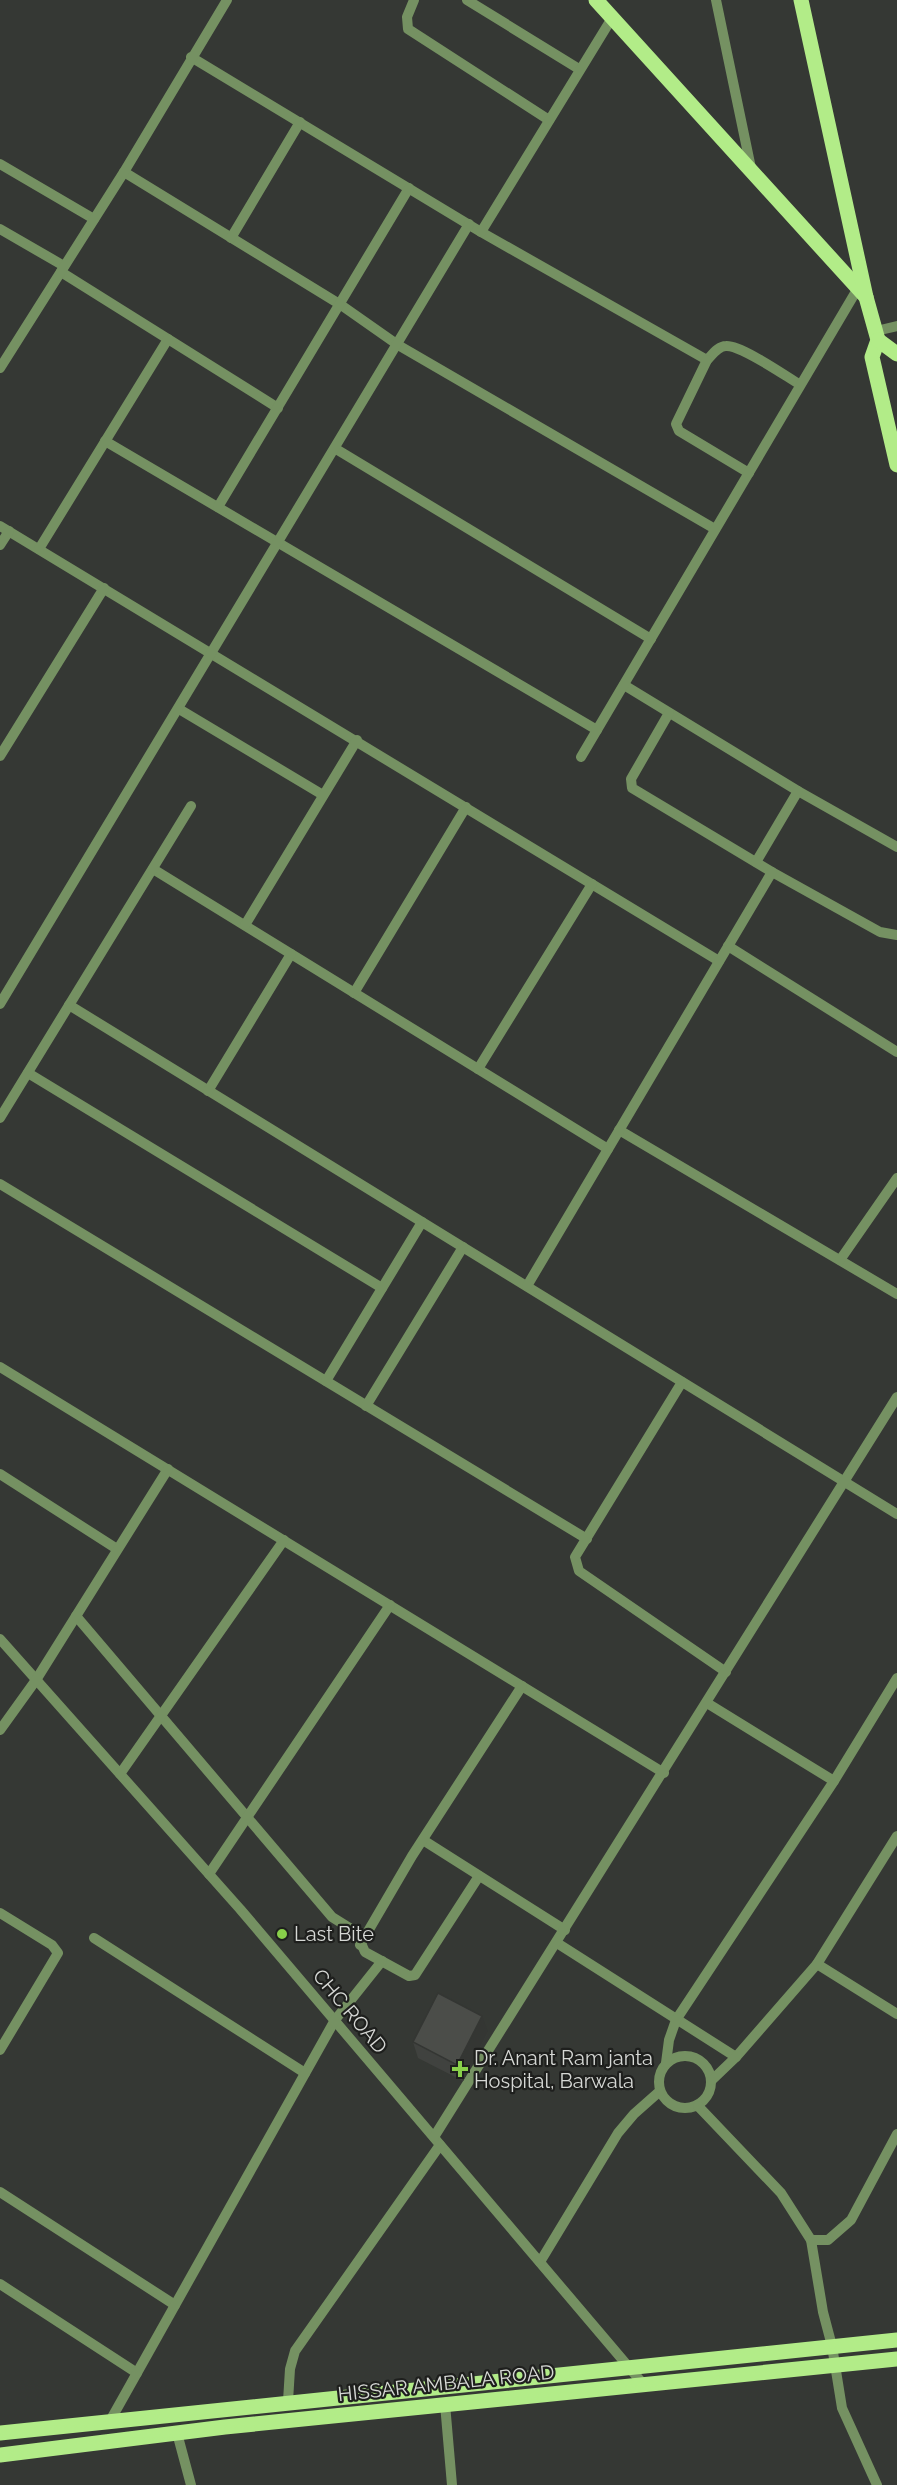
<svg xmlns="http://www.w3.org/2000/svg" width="897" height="2485" viewBox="0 0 897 2485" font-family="Raleway,sans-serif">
<rect width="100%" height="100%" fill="#353834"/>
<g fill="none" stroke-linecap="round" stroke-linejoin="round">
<g stroke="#759162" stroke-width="10">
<polyline points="414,0 407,17 408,29 549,120"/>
<polyline points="467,0 579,69"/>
<polyline points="716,0 751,168"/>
<path d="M 191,57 L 481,232 L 707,360 C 712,355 718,346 726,346 C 741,345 784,375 799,384"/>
<polyline points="0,164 94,219"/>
<polyline points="124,172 341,305 398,345 715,529"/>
<polyline points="0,229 64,266"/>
<polyline points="481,232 612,18"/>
<polyline points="231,238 300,122"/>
<polyline points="61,272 278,408"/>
<polyline points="876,331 897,326"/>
<polyline points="707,360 676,424 679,431 749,473"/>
<polyline points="0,368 124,172 227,0"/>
<polyline points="105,441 597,730"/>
<polyline points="336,449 651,639"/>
<polyline points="218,507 409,188"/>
<polyline points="0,526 719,961"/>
<polyline points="0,545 9,531"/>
<polyline points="39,549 168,339"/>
<polyline points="624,685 798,791 897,847"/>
<polyline points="179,709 323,795"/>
<polyline points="669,713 631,779 632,788 772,872 880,932 897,935"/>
<polyline points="0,756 104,588"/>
<polyline points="581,757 858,288"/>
<polyline points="756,862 798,791"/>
<polyline points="153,869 608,1149"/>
<polyline points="245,925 357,740"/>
<polyline points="728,946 897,1052"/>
<polyline points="354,993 466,807"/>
<polyline points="0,1004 469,224"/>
<polyline points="69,1005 897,1514"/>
<polyline points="478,1069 592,884"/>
<polyline points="28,1073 382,1288"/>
<polyline points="208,1091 291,954"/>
<polyline points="0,1118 191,806"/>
<polyline points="619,1130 897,1294"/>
<polyline points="0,1184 587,1539"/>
<polyline points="840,1260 897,1178"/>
<polyline points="527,1286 772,872"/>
<polyline points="0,1367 664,1773"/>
<polyline points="326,1381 422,1222"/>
<polyline points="682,1382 575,1557 579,1571 726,1672"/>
<polyline points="366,1406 463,1247"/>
<polyline points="0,1474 117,1549"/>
<polyline points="76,1616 332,1917 356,1932 365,1952 409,1976 415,1975 479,1876"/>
<polyline points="0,1639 240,1909 644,2385"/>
<polyline points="707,1703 834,1781"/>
<polyline points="0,1730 36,1680 168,1469"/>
<polyline points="120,1774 284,1540"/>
<polyline points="423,1840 565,1930"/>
<polyline points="209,1874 390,1605"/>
<polyline points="0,1913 52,1945 58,1953 0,2050"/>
<polyline points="94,1938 305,2073"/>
<polyline points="557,1943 736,2057"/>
<polyline points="360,1945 412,1856 522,1686"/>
<polyline points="817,1964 897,2014"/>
<circle cx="685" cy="2082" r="26"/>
<polyline points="666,2063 669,2040 676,2020 834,1781 897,1678"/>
<polyline points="712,2080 736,2057 817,1964 897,1836"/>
<polyline points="698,2106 781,2193 811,2240 823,2312 832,2346 842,2408 877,2485"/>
<polyline points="434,2137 897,1397"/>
<polyline points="0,2192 175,2305"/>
<polyline points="811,2240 828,2240 851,2220 897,2134"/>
<polyline points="540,2262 618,2133 634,2114 660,2091"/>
<polyline points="0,2284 137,2373"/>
<polyline points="288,2401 290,2369 295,2351 440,2145"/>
<polyline points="445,2404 452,2485"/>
<polyline points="110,2421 335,2020 382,1961"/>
<polyline points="177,2433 191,2485"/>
</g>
<g stroke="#b2ec88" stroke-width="15">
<polyline points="596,0 866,297 878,340 872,357 897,465"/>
<polyline points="801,0 866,297"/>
<polyline points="878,340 897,354"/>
<polyline points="0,2433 897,2340"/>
<polyline points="0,2455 225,2427 897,2359"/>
</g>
</g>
<polygon fill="#40423f" points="488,2032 463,2081 418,2058 413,2042"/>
<polygon fill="#343633" points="482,2016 488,2032 463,2081 457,2065"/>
<polygon fill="#4b4d49" stroke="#343633" stroke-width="1.5" points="438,1993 482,2016 457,2065 413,2042"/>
<g fill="#88cf4a" stroke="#1e1f1d" stroke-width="2">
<circle cx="282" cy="1934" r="6"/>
<path d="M457 2060h6v6h6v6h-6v6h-6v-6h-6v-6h6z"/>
</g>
<g text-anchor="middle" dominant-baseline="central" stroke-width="4.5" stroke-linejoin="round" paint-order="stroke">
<g font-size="20" fill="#d6d8d5" stroke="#1e1f1d" text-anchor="start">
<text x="294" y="1934">Last Bite</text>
<text x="474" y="2058">Dr. Anant Ram janta<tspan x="474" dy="23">Hospital, Barwala</tspan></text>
</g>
<g font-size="20" fill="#d6d8d5" stroke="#1e1f1d">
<text transform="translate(350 2011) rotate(50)">CHC ROAD</text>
<text transform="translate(446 2383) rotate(-6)">HISSAR AMBALA ROAD</text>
</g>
</g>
</svg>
